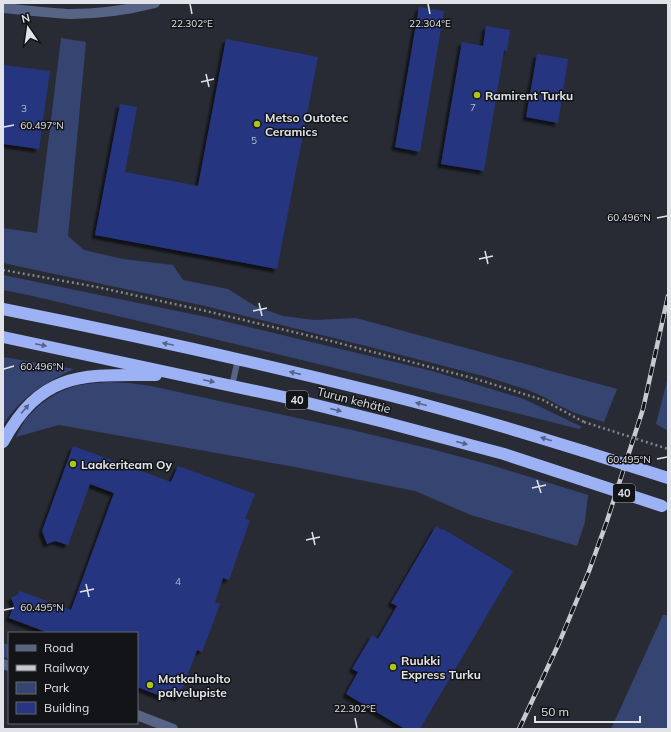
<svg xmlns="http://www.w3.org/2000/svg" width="671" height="732" viewBox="0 0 671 732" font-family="Mulish,sans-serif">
<defs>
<filter id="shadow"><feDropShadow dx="-3.5" dy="3.5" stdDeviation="1" flood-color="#0009"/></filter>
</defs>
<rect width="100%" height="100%" fill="#282b34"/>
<g fill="#364472">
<polygon points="61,38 86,42 68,236 84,250 123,259 173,265 183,280 228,289 255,306 283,316 314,320 356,318 617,389 604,422 575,413 560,406 544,397 528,390 487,377 362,345 205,306 3,263 3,228 37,233"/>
<path d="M 3,275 L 211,318 L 432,371 L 524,399 L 582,427 L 579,429 C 396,382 212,338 28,295 L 3,290 Z"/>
<path d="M 3,357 L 74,369 C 43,384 22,396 3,425 Z"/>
<polygon points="668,377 668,431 656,424 662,401"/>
<path d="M 110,382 L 129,383 L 151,386 L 233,404 L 352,430 L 435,450 L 491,465 L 588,495 L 585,522 L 577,546 L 471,515 L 415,491 L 295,467 L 59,425 L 16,437 C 19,431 22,425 25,420 C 38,404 56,391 76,386 C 87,383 99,383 110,382 Z"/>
<polygon points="663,615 668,615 668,729 611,729"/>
<polygon points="3,643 9,645 9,659 3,657"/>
</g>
<g fill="#263680" filter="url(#shadow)">
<polygon points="419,7 444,11 420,152 395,147"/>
<polygon points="486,26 510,30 507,51 504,50 484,171 441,164 462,42 483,46"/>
<polygon points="226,39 318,57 277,269 95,235 120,104 137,107 125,172 198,186"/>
<polygon points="537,54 568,59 558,123 526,117"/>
<polygon points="3,65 50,71 39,149 3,144"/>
<polygon points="73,446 171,482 178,466 255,494 245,519 250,520 229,580 223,578 215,602 220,604 202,652 197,650 179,698 165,692 163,697 137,687 137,633 49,633 9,618 14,605 11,598 18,594 20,591 71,610 114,493 90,484 68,545 55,541 47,544 42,531"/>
<polygon points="436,526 442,530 443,529 513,571 420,729 405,729 346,694 358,672 352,669 372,635 378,639 397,606 391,603"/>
</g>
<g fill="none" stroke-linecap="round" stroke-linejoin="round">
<polyline stroke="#82858c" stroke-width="2.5" stroke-dasharray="2 3" stroke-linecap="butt" points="3,270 97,287 206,311 331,341 476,379 543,400 584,422"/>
<polyline stroke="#586486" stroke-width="6" points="232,386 238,359"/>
<g stroke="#586486" stroke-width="10">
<path d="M 3,8 C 25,10 48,13 70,14 C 99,14 128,10 155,3"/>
<polyline points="3,664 9,666"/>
<polyline points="137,715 173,729"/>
</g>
<g stroke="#9cb2f5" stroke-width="12">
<path d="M 3,309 C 129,334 255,362 380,393 C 448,410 516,430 583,451"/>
<polyline points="3,337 284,397 384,422 504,454 586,481"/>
<path d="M 3,442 C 42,370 83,375 156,375"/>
</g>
<g stroke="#c8cad1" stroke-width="4.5">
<polyline id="rail" points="519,729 559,643 589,571 607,521 643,409 668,296"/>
</g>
<use href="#rail" stroke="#121418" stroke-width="3" stroke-dasharray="9" stroke-linecap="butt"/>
<polyline stroke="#82858c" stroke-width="2.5" stroke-dasharray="2 3" stroke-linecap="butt" points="584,422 668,449"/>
<g stroke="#9cb2f5" stroke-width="12">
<polyline points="583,451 668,478"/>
<polyline points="586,481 662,506"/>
</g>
</g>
<defs><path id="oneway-solid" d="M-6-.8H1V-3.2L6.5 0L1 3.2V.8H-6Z"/></defs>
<g fill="#576386">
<use href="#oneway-solid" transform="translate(168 344) rotate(-168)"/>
<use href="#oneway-solid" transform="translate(41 345) rotate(12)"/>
<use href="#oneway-solid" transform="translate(295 373) rotate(-167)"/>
<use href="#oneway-solid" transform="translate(209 381) rotate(12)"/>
<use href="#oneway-solid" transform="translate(421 404) rotate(-165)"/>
<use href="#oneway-solid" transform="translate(25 409) rotate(-49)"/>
<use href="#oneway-solid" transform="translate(336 410) rotate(14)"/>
<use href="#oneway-solid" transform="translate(546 439) rotate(-163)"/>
<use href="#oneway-solid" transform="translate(462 443) rotate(15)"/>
</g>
<path fill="none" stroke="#e1e3e9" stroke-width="1.5" d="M 190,4 L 192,14M 428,4 L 430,14M 206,74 L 209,87M 201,82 L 214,79M 4,127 L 14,125M 657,218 L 667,216M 485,251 L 488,264M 479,259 L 493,256M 259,303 L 262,316M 253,311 L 267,308M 4,369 L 14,366M 657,459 L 667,457M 537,480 L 541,493M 532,488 L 546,485M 312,532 L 315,545M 306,540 L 320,537M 86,584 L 89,597M 80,592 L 94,589M 4,610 L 14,608M 355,718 L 357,728"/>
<g fill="#aac717" stroke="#121418" stroke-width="1.5">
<circle cx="477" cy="95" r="4"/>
<circle cx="257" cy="124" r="4"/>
<circle cx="73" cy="464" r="4"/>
<circle cx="393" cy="667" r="4"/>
<circle cx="150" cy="685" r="4"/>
</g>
<g text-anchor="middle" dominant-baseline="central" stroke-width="3" stroke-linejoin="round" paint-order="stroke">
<g font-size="10" fill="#b2b8cf">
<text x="473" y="107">7</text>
<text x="24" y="108">3</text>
<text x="254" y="140">5</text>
<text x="178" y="581">4</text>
</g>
<g fill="#121418" stroke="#a3a5aa" stroke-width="1">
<rect x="286" y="391" width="22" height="18" rx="3"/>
<rect x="613" y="484" width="22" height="18" rx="3"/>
</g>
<g font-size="11" font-weight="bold" fill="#e1e3e9">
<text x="297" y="400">40</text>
<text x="624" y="493">40</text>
</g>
<g font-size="12" font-weight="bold" fill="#e1e3e9" stroke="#121418" text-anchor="start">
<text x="485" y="95">Ramirent Turku</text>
<text x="265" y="117">Metso Outotec<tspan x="265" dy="14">Ceramics</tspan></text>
<text x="81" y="464">Laakeriteam Oy</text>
<text x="401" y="660">Ruukki<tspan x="401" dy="14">Express Turku</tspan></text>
<text x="158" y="678">Matkahuolto<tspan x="158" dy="14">palvelupiste</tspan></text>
</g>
<g font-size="12" fill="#e1e3e9" stroke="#121418">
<text transform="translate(354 400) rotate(14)">Turun kehätie</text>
</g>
</g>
<g font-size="10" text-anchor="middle" fill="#e1e3e9" stroke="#121418" stroke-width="3" stroke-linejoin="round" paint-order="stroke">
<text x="192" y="27">22.302°E</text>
<text x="430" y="27">22.304°E</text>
<text x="42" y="129">60.497°N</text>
<text x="629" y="221">60.496°N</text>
<text x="42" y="370">60.496°N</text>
<text x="629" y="463">60.495°N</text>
<text x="42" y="611">60.495°N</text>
<text x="355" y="712">22.302°E</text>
</g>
<rect width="671" height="732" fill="none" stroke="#e1e3e9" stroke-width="8"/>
<rect x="8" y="632" width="130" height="92" fill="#121418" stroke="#65676c"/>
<rect x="16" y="645" width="20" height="6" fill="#586486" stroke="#65676c"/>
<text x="44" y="652" font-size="12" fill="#e1e3e9">Road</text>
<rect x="16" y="665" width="20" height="6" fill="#c8cad1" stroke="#65676c"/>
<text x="44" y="672" font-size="12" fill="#e1e3e9">Railway</text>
<rect x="16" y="682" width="20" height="12" fill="#364472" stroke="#65676c"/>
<text x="44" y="692" font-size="12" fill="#e1e3e9">Park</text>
<rect x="16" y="702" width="20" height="12" fill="#263680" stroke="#65676c"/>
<text x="44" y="712" font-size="12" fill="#e1e3e9">Building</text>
<g transform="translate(28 28) rotate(347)" stroke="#121418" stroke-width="3" paint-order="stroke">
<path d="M0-3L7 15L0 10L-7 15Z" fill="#e1e3e9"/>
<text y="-6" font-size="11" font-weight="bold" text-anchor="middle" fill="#e1e3e9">N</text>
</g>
<path d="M535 716v6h105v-6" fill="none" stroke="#e1e3e9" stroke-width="2"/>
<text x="541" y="716" font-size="12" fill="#e1e3e9" stroke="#121418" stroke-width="3" paint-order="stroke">50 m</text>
</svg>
